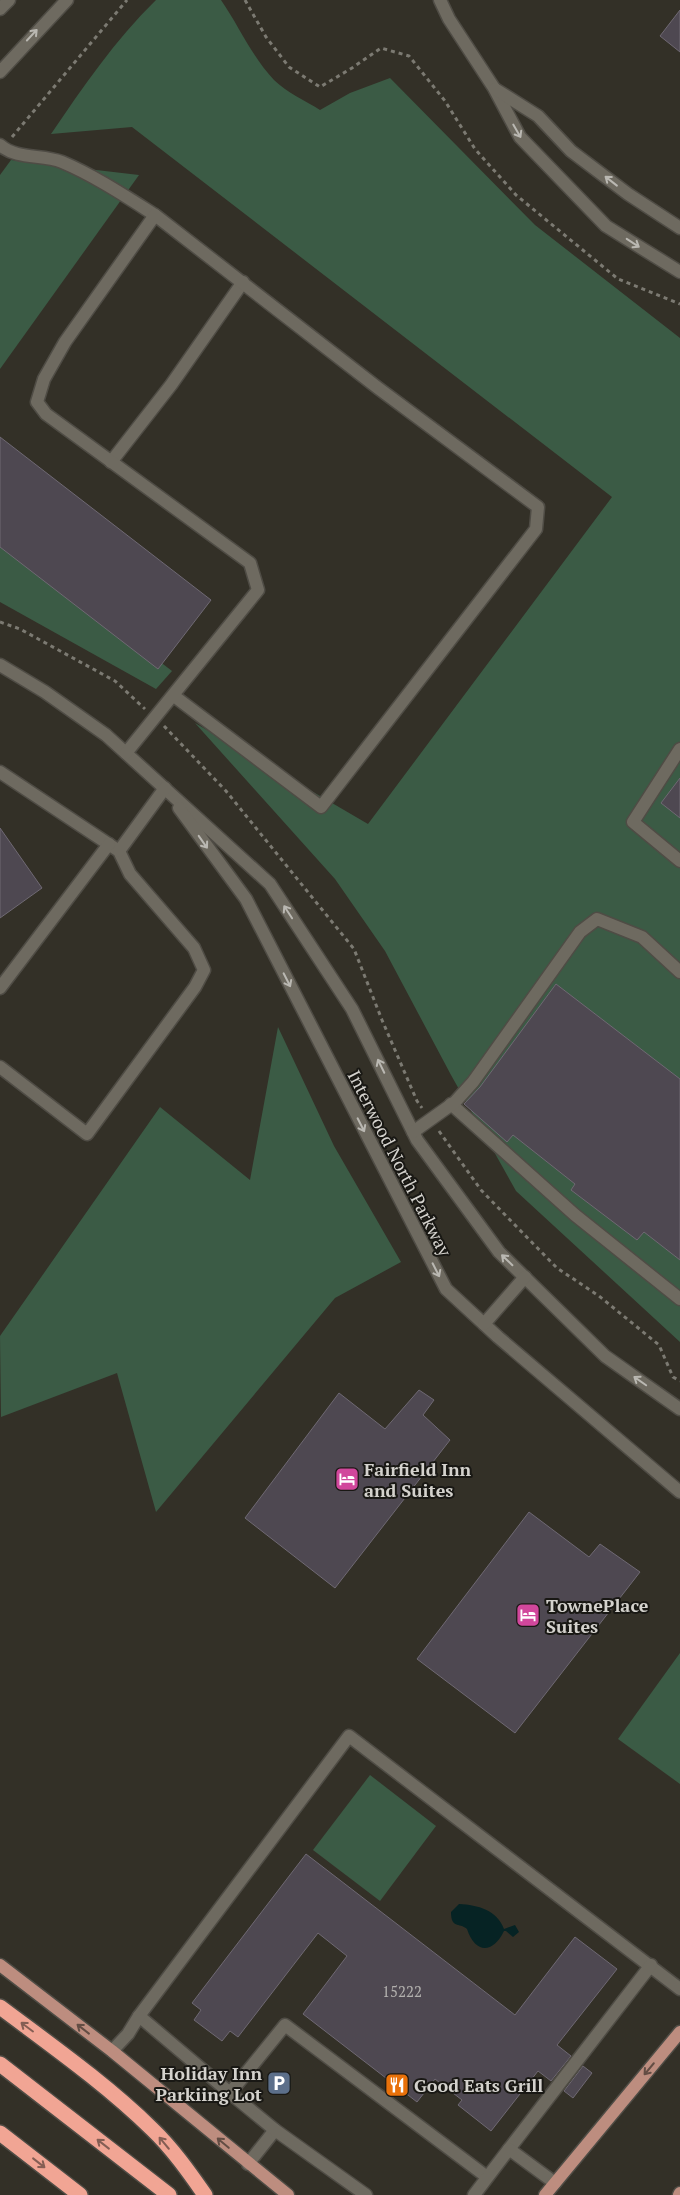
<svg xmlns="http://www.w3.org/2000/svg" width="680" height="2195" viewBox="0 0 680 2195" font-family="'PT Serif',serif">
<rect width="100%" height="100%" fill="#333027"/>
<g fill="#3b5b45">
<path d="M 156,0 L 221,0 C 239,26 252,57 274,80 C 286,92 306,101 320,110 L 350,93 L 390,78 L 535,225 L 680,338 L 680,1342 L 516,1191 L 451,1075 L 385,951 L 335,879 L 195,723 L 368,824 L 612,497 L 132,127 L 51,134 C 83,87 115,40 156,0 Z"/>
<polygon points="11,160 139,175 0,369 0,175"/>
<polygon points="0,538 172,671 156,689 0,602"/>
<polygon points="278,1027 334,1146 401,1262 335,1298 156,1512 117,1373 1,1417 0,1336 160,1107 250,1180"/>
<polygon points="680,1653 680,1784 618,1739"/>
<polygon points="370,1775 436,1826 380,1901 313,1850"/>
</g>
<path fill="#062324" d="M 459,1904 C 478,1905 497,1910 504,1929 L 515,1925 L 519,1932 L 513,1937 L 506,1931 L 504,1931 C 493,1954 475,1954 467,1929 C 459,1922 451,1929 451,1912 Z"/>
<g fill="#4e4851" stroke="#6f6973">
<polygon points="680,10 680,52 660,36"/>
<polygon points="0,437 211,600 158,669 0,547"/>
<polygon points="680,778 680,818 661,803"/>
<polygon points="0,828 42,888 0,918"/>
<polygon points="556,984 680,1079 680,1260 644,1232 637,1240 571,1190 575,1184 513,1135 507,1142 464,1104 480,1087"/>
<polygon points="419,1390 434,1400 423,1415 450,1440 335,1588 245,1518 339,1393 385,1429"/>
<polygon points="529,1512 589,1557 600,1544 640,1572 515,1733 417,1659"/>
<polygon points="306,1854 515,2015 575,1937 617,1969 557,2045 571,2056 551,2081 538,2071 491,2131 458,2105 462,2100 435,2079 417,2102 303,2014 347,1956 318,1933 238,2037 230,2031 222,2041 194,2020 201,2010 192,2003"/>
<polygon points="583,2066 592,2073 573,2098 564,2091"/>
</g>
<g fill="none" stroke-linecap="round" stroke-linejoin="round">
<g stroke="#4f4c45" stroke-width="15">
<g id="minor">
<polyline points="440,0 449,19 494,88 520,137 606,226 680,272"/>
<polyline points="0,9 9,0"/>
<polyline points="0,72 67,0"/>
<polyline points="495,89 538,116 571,151 628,194 680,228"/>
<path d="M 0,145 C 17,160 42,154 62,162 C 95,176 125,196 155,215"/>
<polyline points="111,462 171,385 243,282"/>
<polyline points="0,665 45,692 106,735 270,884 352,1009 417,1140 499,1252 605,1356 680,1409"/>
<polyline points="680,749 633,822 680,861"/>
<polyline points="126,753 258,590 250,563 46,414 37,402 44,379 65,342 155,215 378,388 538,507 536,529 321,807 174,696"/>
<polyline points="0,772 119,851 130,874 194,948 204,970 195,987 87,1134 0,1067"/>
<polyline points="179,808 246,899 446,1289 498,1337 680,1492"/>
<polyline points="119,851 165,788"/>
<polyline points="0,988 109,844"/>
<polyline points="451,1104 575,1215 680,1299"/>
<polyline points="413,1132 455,1102 473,1082 580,932 597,919 642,937 680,972"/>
<polyline points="484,1324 525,1277"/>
<polyline points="139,2016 230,2093"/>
<polyline points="112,2051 128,2034 139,2016 349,1736 680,1989"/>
<polyline points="509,2149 651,1965"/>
<polyline points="248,2164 275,2130"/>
<polyline points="366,2195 275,2130 230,2093 285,2025 487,2177"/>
<polyline points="474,2195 509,2149 555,2183"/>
</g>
</g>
<g stroke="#4f4c45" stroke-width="15">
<g id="major">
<polyline points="0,1965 112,2051 288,2195"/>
<polyline points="545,2195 680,2032"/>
<polyline points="679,2195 680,2193"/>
</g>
</g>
<g stroke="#4f4c45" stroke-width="18">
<g id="highway">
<path d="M 0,2007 C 52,2046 106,2084 152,2129 C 172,2148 189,2172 205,2195"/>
<polyline points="0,2064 169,2195"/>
<polyline points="0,2133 80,2195"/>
</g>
</g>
<g stroke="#7c7a72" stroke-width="3" stroke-dasharray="4 4" stroke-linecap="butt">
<polyline points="245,0 266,37 289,67 320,87 352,68 381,48 409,56 445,101 475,149 516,195 618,279 680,304"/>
<polyline points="12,137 127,0"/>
<polyline points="0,622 20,629 115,681 145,709"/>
<polyline points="164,726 226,791 354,949 382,1020 417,1101 422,1108"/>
<polyline points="439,1131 481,1190 512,1222 557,1268 599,1296 659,1345 673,1377 680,1381"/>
</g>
<use href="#minor" stroke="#6e6a60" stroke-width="12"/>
<use href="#major" stroke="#bd8d7f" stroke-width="12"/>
<use href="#highway" stroke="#f1a594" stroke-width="15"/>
</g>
<defs><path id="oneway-shaft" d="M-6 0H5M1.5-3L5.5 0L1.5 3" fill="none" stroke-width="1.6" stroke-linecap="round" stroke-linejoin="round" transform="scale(1.25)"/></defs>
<g stroke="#bab8b2">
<use href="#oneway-shaft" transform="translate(32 35) rotate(-47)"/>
<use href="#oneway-shaft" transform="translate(517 131) rotate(60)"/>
<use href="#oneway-shaft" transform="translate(611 181) rotate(-142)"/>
<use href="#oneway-shaft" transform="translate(633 243) rotate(33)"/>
<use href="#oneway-shaft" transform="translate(203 842) rotate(55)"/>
<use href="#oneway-shaft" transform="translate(288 912) rotate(-123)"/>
<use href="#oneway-shaft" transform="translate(287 980) rotate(63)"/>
<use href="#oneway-shaft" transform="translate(381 1066) rotate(-116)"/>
<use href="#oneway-shaft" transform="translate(361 1125) rotate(63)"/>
<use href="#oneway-shaft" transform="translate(507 1260) rotate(-136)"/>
<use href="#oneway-shaft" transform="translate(436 1270) rotate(63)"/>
<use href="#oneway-shaft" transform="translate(640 1381) rotate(-145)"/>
</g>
<g stroke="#855e54">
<use href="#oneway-shaft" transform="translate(27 2027) rotate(-143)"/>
<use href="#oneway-shaft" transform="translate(164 2143) rotate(-130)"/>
<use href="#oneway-shaft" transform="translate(103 2144) rotate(-142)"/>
<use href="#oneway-shaft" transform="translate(39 2163) rotate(38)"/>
</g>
<g stroke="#634d44">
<use href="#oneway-shaft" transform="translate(83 2029) rotate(-142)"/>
<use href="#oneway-shaft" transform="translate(649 2069) rotate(130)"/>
<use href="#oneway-shaft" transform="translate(223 2143) rotate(-140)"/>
</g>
<defs>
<g id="hotel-square" transform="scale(1.25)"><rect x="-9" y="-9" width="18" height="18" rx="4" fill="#d1479c" stroke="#191814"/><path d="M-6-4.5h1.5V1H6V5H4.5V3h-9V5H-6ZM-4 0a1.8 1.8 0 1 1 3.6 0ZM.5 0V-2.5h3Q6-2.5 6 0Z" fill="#fff"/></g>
<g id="parking-square" transform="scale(1.25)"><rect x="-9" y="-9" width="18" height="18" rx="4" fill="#5c6f8a" stroke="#191814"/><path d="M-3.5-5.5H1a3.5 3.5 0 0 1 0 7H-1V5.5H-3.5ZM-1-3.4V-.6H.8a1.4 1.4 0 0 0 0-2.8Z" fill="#fff"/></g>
<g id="restaurant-square" transform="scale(1.25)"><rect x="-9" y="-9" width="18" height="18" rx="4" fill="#e8710a" stroke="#191814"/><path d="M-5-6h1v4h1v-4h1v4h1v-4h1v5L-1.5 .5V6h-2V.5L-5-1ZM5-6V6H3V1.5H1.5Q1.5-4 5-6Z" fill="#fff"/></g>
</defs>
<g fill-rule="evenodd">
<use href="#hotel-square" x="347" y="1479"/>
<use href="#hotel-square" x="528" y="1615"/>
<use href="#parking-square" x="279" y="2083"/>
<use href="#restaurant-square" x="397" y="2085"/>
</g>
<g text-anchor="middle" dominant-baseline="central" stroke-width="4" stroke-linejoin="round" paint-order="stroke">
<g font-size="15" fill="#b2b0ae">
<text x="402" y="1991">15222</text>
</g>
<g font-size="18" fill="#d4d2cd" stroke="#191814">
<text transform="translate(400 1163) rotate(63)">Interwood North Parkway</text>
</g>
<g font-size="18" font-weight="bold" fill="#d4d2cd" stroke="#191814" text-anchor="start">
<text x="364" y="1469">Fairfield Inn<tspan x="364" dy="21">and Suites</tspan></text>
<text x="546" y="1605">TownePlace<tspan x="546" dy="21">Suites</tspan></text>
<text x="262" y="2073" text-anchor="end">Holiday Inn<tspan x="262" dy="21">Parkiing Lot</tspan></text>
<text x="414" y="2085">Good Eats Grill</text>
</g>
</g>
</svg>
